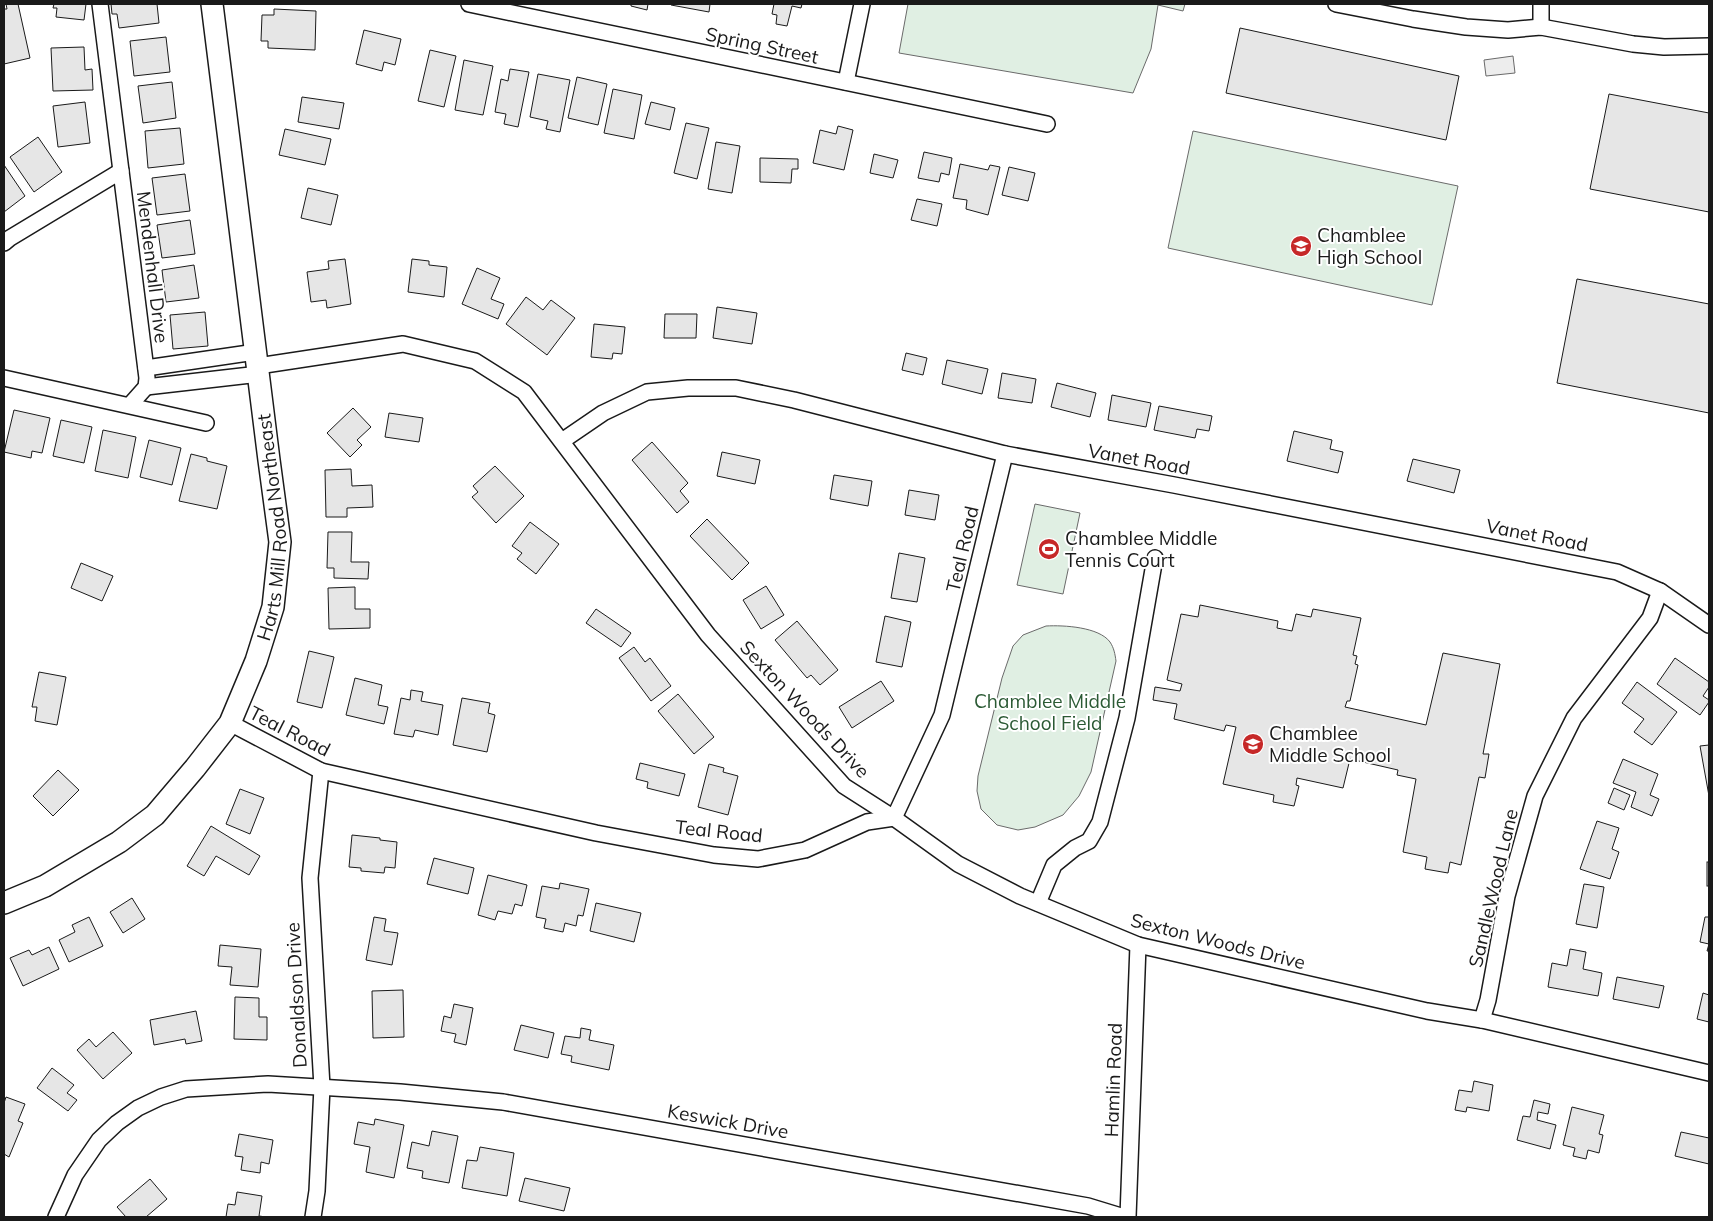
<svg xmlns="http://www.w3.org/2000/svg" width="1713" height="1221" viewBox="0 0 1713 1221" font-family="Mulish,sans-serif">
<rect width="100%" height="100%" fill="#fff"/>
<g fill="#e0efe3" stroke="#6a6a6a">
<polygon points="908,4 1185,4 1183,11 1158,5 1151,49 1133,93 899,53"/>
<polygon points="1193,131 1458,186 1432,305 1168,248"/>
<polygon points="1035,504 1080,513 1063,594 1017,585"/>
<path d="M 1046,626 C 1064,625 1099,627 1110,642 C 1114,648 1115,654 1116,661 L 1091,772 L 1079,796 L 1063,815 L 1035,827 L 1018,830 L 997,825 L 981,809 L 977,791 L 978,776 L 1002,678 L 1013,646 L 1023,635 Z"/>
</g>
<polygon fill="#ededed" stroke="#6a6a6a" points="1513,56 1515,73 1486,76 1484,60"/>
<g fill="#e6e6e6" stroke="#1a1a1a">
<polygon points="6,4 18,4 30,58 4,64 4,9 7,9"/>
<polygon points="54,4 86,4 84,20 56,17 57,8 53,8"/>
<polygon points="111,4 157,4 159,23 119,28 117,14 112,14"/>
<polygon points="631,4 648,4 647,10 631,6"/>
<polygon points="671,4 710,4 709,12 671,5"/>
<polygon points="774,4 802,4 801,8 792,6 787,26 776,24 777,15 772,14"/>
<polygon points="274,9 316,11 315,50 268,48 268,41 261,41 262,15 274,15"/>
<polygon points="1240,28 1459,76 1446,140 1226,93"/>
<polygon points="364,30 401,39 395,65 384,62 382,71 356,64"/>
<polygon points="166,37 170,72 134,76 130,41"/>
<polygon points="84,47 85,70 92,69 93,90 53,91 51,48"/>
<polygon points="430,50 456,56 444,107 418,101"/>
<polygon points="464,60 493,66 483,115 455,110"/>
<polygon points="510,69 529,72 518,127 504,124 506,114 495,112 501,79 508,81"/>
<polygon points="538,74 570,80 560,132 546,129 548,121 530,117"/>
<polygon points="577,77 607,84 598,125 568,118"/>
<polygon points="172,82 176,118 143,123 138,86"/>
<polygon points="613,89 642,95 634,139 604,133"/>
<polygon points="1609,94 1709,113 1709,212 1590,189"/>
<polygon points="302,97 344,103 339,129 298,122"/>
<polygon points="85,102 90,143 58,147 53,106"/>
<polygon points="651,102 675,108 670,130 645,124"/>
<polygon points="686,123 709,128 697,179 674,173"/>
<polygon points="838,126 853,130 844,170 813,163 820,130 836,134"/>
<polygon points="180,128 184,164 148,168 145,131"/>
<polygon points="285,129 331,139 325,165 279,155"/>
<polygon points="38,137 62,172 34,192 10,157"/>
<polygon points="716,142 740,146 732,193 708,189"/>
<polygon points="924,152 952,158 949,175 941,173 939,182 918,178"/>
<polygon points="874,154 898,160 893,178 870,173"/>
<polygon points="760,158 798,159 798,169 792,169 791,183 760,182"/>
<polygon points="960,164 988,170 990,165 1000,167 988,215 966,209 967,200 953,198"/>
<polygon points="4,165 25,196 4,212"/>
<polygon points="1009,167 1035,173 1028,201 1002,195"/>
<polygon points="185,174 190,211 157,215 152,178"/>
<polygon points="308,188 338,195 331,225 301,218"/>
<polygon points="917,199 942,204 937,226 911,220"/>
<polygon points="190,220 195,254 162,258 157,225"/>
<polygon points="345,259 351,304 327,308 326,300 311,302 307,272 329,269 328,261"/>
<polygon points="412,259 429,261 429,265 447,267 444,297 408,292"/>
<polygon points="194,265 199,298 166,302 162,270"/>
<polygon points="477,268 500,278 491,299 504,304 498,319 462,304"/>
<polygon points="1577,279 1709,304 1709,413 1557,383"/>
<polygon points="526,297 543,310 551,300 575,318 547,355 506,324"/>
<polygon points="717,307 757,313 752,344 713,338"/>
<polygon points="205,312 208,346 173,349 170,315"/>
<polygon points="665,314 697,314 696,338 664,338"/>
<polygon points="594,324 625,327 622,354 613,353 612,359 591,357"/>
<polygon points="906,353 927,358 923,375 902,370"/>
<polygon points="947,360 988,369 982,394 942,384"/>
<polygon points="1002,373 1036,379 1032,403 998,398"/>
<polygon points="1057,383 1096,393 1090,417 1051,407"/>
<polygon points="1112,395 1151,403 1146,427 1108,420"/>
<polygon points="1159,406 1212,416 1209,431 1197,429 1195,438 1154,430"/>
<polygon points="353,408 371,427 357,440 362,445 350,457 327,433"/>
<polygon points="14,410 50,418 42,453 32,451 31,458 4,452"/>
<polygon points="389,413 423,418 419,442 385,437"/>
<polygon points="61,420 92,427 84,463 53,456"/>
<polygon points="103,430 136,437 128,478 95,471"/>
<polygon points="1294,431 1332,440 1330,449 1343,452 1338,473 1287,461"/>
<polygon points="149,440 181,448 172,485 140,477"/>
<polygon points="652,442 688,483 680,491 689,502 677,513 632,460"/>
<polygon points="722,452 760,460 755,484 717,476"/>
<polygon points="191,454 207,458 207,461 227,466 217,509 179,501"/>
<polygon points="1413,459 1460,470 1454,493 1407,481"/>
<polygon points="495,466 524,496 496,523 472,497 478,492 473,486"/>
<polygon points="351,469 352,486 372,485 373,507 347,508 347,517 326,517 325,470"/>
<polygon points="834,475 872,481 868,506 830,499"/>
<polygon points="909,490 939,495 935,520 905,515"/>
<polygon points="707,519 749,563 732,580 690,536"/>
<polygon points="530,522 559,544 536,574 517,559 522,553 512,546"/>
<polygon points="328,532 352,532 351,562 369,562 368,579 334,578 334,568 327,568"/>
<polygon points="899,553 925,558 917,602 891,598"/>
<polygon points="81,563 113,576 102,601 71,588"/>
<polygon points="766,586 784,615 761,629 743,600"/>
<polygon points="355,587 355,609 370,609 370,628 329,629 328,588"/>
<polygon points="1200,605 1278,621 1277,628 1292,631 1296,614 1311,617 1313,609 1361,618 1353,655 1357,656 1355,664 1358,665 1350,701 1347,701 1345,707 1426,725 1443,653 1500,664 1483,754 1489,754 1485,778 1479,777 1461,865 1450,862 1448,873 1425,869 1427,857 1403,852 1416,779 1397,775 1398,770 1350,759 1343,788 1297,778 1296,785 1299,786 1294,806 1273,802 1274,795 1223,784 1236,727 1226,725 1224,731 1174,719 1177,704 1153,700 1155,687 1180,691 1182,684 1167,680 1181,614 1198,617"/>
<polygon points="596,609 631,633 621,647 586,623"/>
<polygon points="885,616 911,622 902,667 876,662"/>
<polygon points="797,621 838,670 820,685 811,675 807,678 775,640"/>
<polygon points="634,647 645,662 650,658 671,686 651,701 619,658"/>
<polygon points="309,651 334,657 322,708 297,702"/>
<polygon points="1675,658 1709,682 1709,687 1703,696 1709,700 1709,702 1700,715 1657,684"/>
<polygon points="39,672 66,677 57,725 35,721 37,707 32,707"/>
<polygon points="355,678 382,685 378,705 388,707 384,724 346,715"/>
<polygon points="881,681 894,701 852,728 839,707"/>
<polygon points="1637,682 1677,712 1652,745 1634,732 1644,719 1622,703"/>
<polygon points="411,690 423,692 421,701 443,705 438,735 415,730 413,737 394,734 401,698 410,700"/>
<polygon points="678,694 714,737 694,754 658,711"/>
<polygon points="462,698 490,703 488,713 495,715 487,752 453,745"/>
<polygon points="1709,745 1709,796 1700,746"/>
<polygon points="1623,759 1658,774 1650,795 1659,799 1652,816 1631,807 1636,792 1613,783"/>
<polygon points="640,763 685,774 679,796 647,788 648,782 636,779"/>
<polygon points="709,764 724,768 723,772 738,776 728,815 698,807"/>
<polygon points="58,770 79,790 53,816 33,796"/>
<polygon points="1614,788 1630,795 1624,810 1608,803"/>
<polygon points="240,789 264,798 250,834 226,824"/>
<polygon points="1597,821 1619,828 1612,849 1619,852 1610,879 1580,869"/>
<polygon points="211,826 260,856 249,875 216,856 204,876 187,866"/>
<polygon points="352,835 380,838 380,840 397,842 395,868 385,867 384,873 361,871 361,868 349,867"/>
<polygon points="434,858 474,868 468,894 427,884"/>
<rect x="1707" y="862" width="2" height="24"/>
<polygon points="488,875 527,885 522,906 515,904 512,914 498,911 495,920 478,915"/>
<polygon points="560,883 589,889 583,916 578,915 576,926 565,923 563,932 544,928 546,919 536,917 542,886 559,889"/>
<polygon points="1584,884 1604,887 1597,928 1576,924"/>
<polygon points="132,898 145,919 123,933 110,912"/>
<polygon points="596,903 641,913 634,942 590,931"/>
<polygon points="89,917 103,946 69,962 59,940 75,932 72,925"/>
<polygon points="374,917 386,919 384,931 398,933 392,965 366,960"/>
<polygon points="1705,917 1709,917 1709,951 1707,951 1709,944 1700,942"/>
<polygon points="220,945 261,949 258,987 230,985 232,967 218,966"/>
<polygon points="49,947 59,969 23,986 10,958 29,950 32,955"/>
<polygon points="1570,949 1586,952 1583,969 1602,973 1598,996 1548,987 1552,963 1567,966"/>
<polygon points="1617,977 1664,986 1659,1008 1613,999"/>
<polygon points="403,990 404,1037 373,1038 372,991"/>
<polygon points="1703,993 1709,995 1709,1022 1697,1019"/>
<polygon points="235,997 259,998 259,1017 267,1017 267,1040 234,1039"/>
<polygon points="454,1004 473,1008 466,1045 454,1042 456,1034 441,1031 444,1016 451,1018"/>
<polygon points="196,1011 202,1041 186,1044 185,1039 154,1045 150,1020"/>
<polygon points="521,1025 554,1033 548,1058 514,1050"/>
<polygon points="581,1028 591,1030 589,1040 614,1045 609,1070 571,1062 572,1056 561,1054 565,1036 580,1038"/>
<polygon points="113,1032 132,1053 103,1079 77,1050 89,1039 96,1047"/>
<polygon points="52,1068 74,1085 67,1093 77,1100 68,1111 37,1088"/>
<polygon points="1474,1081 1493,1085 1489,1111 1467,1107 1466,1112 1455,1110 1459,1090 1472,1092"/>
<polygon points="6,1097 25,1104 18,1121 23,1123 9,1157 4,1154 4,1103"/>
<polygon points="1534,1100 1550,1104 1548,1114 1538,1112 1537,1120 1556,1125 1550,1149 1517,1140 1523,1116 1530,1117"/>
<polygon points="1572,1107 1604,1115 1599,1134 1603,1135 1599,1153 1588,1150 1586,1159 1573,1156 1575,1148 1563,1145"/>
<polygon points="375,1119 404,1125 394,1178 366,1172 370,1147 354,1144 358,1122 374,1125"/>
<polygon points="432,1131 458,1136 449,1183 422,1178 423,1171 407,1168 412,1142 429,1146"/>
<polygon points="1681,1132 1709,1138 1709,1164 1675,1156"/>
<polygon points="239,1134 273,1140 269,1164 261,1162 260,1173 241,1170 243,1157 235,1156"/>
<polygon points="480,1147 514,1153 507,1196 462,1188 467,1160 477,1161"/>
<polygon points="525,1178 570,1188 564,1211 519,1201"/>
<polygon points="150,1179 167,1199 146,1217 126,1217 117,1207"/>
<polygon points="237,1192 262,1196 259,1216 266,1217 226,1217 228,1204 235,1205"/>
</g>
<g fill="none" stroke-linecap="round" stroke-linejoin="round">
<g stroke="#1a1a1a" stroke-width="18">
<g id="street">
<polyline points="100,4 147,378 146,387 130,405"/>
<polyline points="469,4 1047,124"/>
<polyline points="1336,4 1413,19 1466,27 1508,30 1541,27 1633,44 1664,47 1709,46"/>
<polyline points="1541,4 1541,27"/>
<polyline points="846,82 862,4"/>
<polyline points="4,243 10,238 121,171"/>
<polyline points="258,366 403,344 475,361 524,392 708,635 844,786 894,818 958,864 1020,896 1138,945 1427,1011 1482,1020 1709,1073"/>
<polyline points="146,368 256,352"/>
<polyline points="4,378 206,423"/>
<polyline points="146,387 259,374"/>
<polyline points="562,441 603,413 647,392 688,388 736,388 794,400 1005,454 1174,485 1617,572 1660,591 1709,625"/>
<polyline points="230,723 321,771 596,833 714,855 758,859 805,850 867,822 894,818 942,715 1005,454"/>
<polyline points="1038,903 1054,865 1075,848 1089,841 1100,822 1127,718 1155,558"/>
<polyline points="1482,1020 1488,1000 1507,896 1535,796 1574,718 1650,618 1660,591"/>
<polyline points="56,1217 75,1175 99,1140 117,1123 138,1108 161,1097 186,1089 268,1084 400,1092 503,1102 1088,1206 1124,1217"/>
<polyline points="313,1217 317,1191 322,1087 310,878 321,771"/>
<polyline points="1128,1217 1138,945"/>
</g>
</g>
<g stroke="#1a1a1a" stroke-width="24">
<g id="secondary">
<path id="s1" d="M 4,903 L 45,886 L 119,842 L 155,815 L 195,768 L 230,723 L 256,661 L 273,607 L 280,542 L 269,460 L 212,4"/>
</g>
</g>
<use href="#street" stroke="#fff" stroke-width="15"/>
<use href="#secondary" stroke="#fff" stroke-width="21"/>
</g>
<defs>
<g id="school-disc" transform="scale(1.125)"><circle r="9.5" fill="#c62828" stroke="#fff"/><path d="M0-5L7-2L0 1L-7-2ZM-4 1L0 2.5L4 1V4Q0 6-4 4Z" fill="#fff"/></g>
<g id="stadium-disc" transform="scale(1.125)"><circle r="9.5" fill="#c62828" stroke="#fff"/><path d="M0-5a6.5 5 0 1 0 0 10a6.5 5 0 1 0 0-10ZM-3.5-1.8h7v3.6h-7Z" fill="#fff"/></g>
</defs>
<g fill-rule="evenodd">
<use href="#school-disc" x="1301" y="246"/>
<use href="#stadium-disc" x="1049" y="549"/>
<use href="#school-disc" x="1253" y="744"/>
</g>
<g text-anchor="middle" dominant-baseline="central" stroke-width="4" stroke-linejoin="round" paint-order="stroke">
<g font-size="19" fill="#1a1a1a" stroke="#fff">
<text transform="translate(762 45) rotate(12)">Spring Street</text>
<text transform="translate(153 267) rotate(83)">Mendenhall Drive</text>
<text transform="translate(1139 459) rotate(10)">Vanet Road</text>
<text stroke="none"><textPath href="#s1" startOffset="498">Harts Mill Road Northeast</textPath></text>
<text transform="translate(1537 535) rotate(11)">Vanet Road</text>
<text transform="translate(962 549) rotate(-77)">Teal Road</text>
<text transform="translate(805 709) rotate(47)">Sexton Woods Drive</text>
<text transform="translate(290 731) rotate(27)">Teal Road</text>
<text transform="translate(719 831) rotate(6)">Teal Road</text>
<text transform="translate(1493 888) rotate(-77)">SandleWood Lane</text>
<text transform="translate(1218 941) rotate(14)">Sexton Woods Drive</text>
<text transform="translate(296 995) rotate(-93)">Donaldson Drive</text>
<text transform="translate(1113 1080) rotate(-88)">Hamlin Road</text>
<text transform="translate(728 1121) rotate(10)">Keswick Drive</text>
</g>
<g font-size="19" fill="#1a1a1a" stroke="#fff" text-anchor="start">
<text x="1317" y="235">Chamblee<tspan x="1317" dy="22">High School</tspan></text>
<text x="1065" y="538">Chamblee Middle<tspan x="1065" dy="22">Tennis Court</tspan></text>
<text x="1269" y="733">Chamblee<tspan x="1269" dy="22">Middle School</tspan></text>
</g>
<g font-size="19" fill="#2b5a34" stroke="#fff">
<text x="1050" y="701">Chamblee Middle<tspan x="1050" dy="22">School Field</tspan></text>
</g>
</g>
<rect width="1713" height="1221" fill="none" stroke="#1a1a1a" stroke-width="10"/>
</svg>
